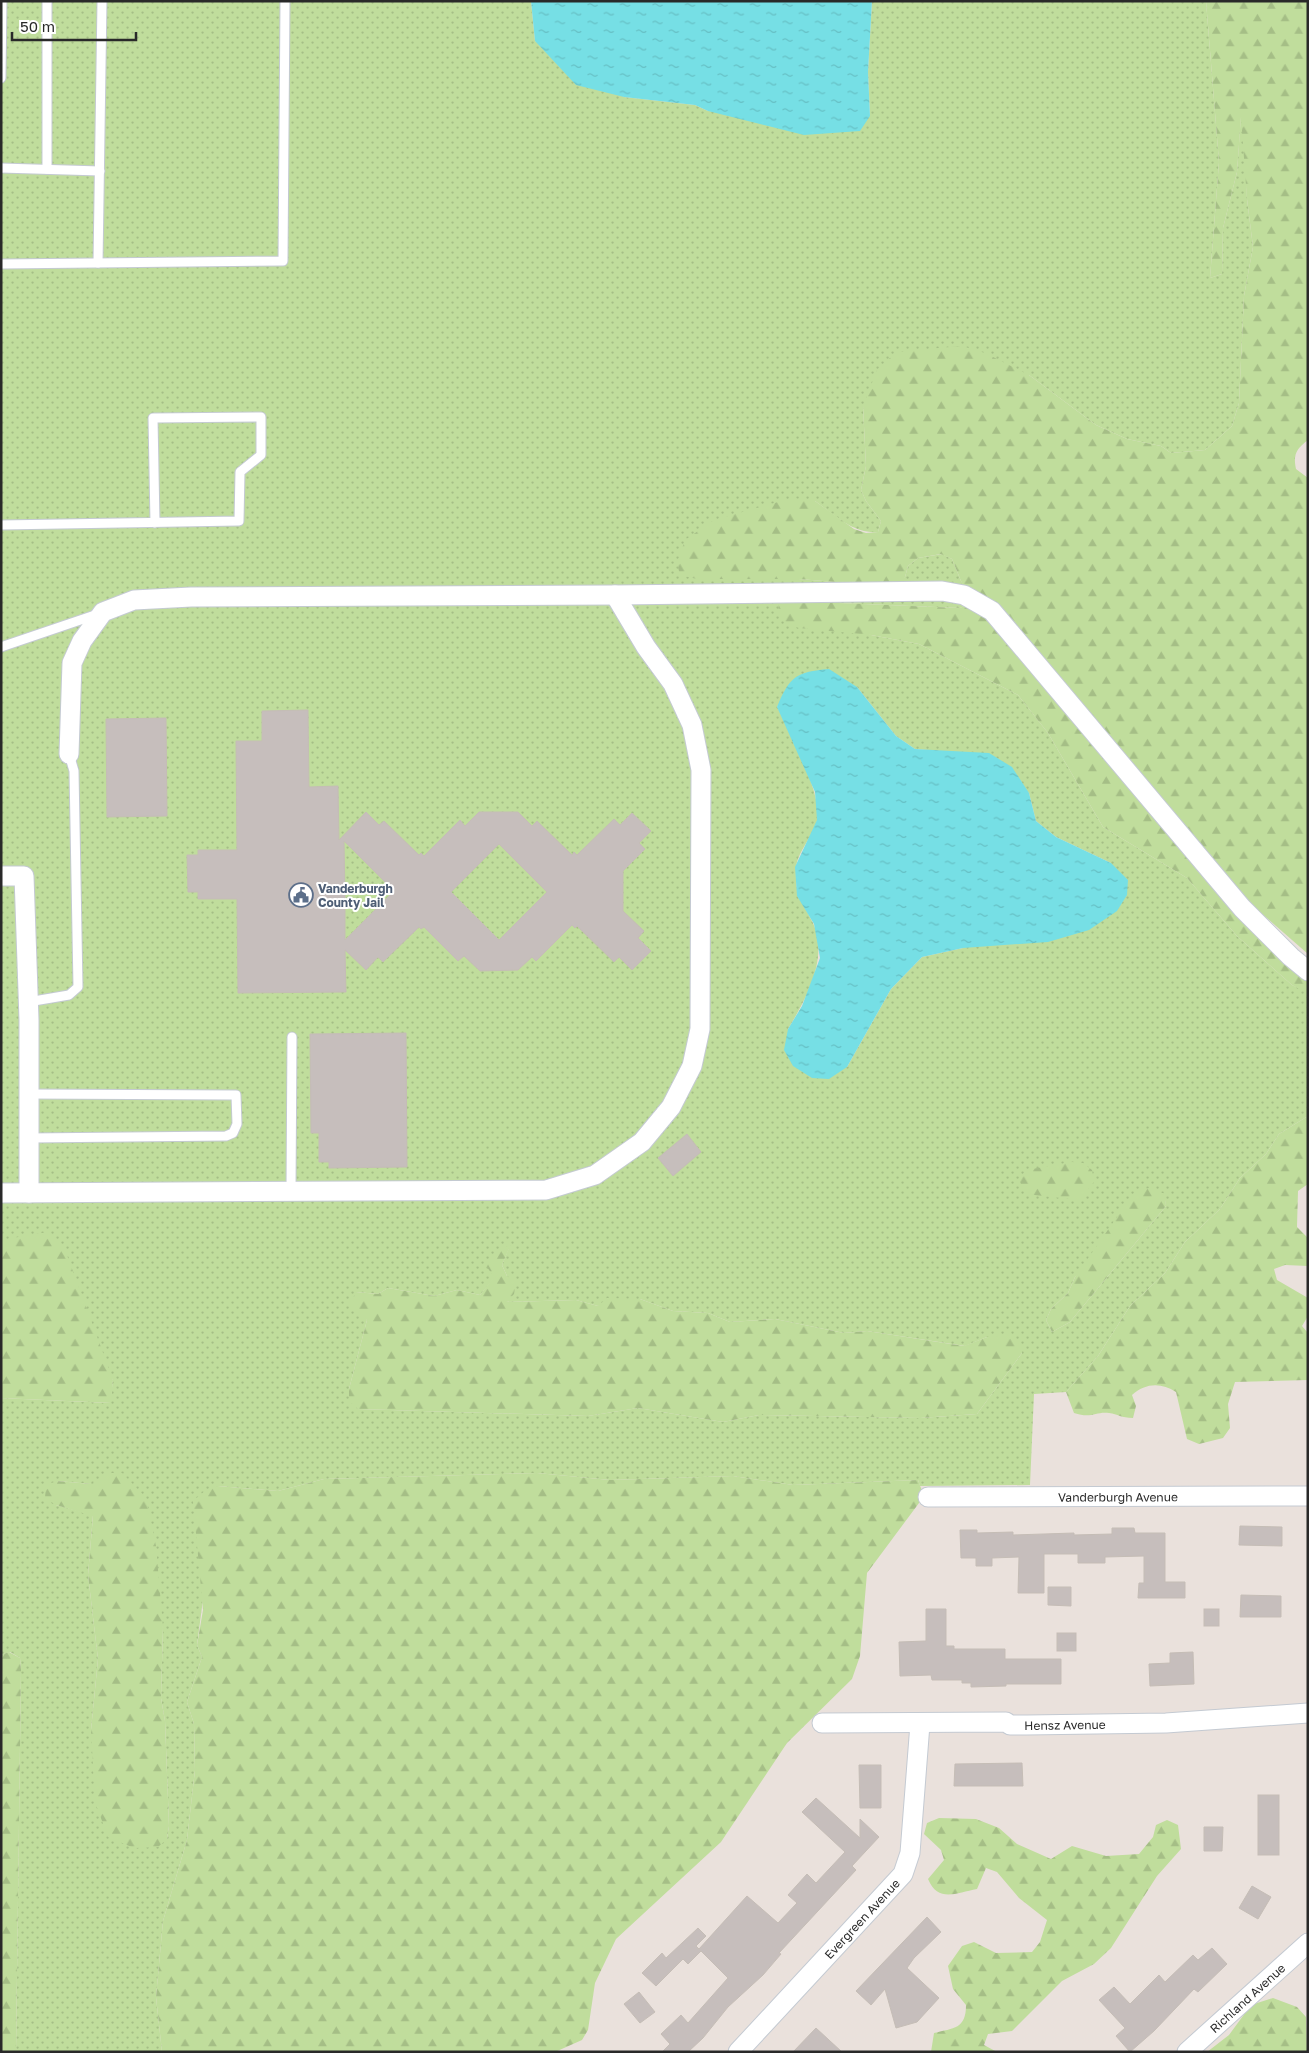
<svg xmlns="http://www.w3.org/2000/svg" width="1309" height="2053" viewBox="0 0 1309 2053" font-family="'Golos Text',sans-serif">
<defs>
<pattern id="green-dots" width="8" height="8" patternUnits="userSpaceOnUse" patternTransform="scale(1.25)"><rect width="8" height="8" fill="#c0dd9c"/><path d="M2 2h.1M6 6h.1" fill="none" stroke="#a5be86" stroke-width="1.8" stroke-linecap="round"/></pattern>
<pattern id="forest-firs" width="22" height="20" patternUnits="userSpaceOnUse" patternTransform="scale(1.25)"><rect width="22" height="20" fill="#c0dd9c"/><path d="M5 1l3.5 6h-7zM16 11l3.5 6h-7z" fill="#a5be86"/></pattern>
<pattern id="water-ripples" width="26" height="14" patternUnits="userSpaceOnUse" patternTransform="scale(1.25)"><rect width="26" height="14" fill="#76dfe5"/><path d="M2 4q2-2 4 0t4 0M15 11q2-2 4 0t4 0" fill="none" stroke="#66bfc4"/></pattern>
</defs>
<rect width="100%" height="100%" fill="#eae1dc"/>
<path fill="url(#green-dots)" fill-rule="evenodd" d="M 1,1 L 531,1 L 535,41 L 624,97 L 695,105 L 708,111 L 870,116 L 868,72 L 872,1 L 1206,1 L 1219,162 L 1210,278 L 1222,274 L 1223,228 L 1237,172 L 1241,115 L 1244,126 L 1247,199 L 1253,247 L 1244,296 L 1239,403 L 1232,426 L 1205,450 L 1171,453 L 1161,446 L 1127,439 L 1096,425 L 1029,375 L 863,406 L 866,466 L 861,490 L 866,501 L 881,521 L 878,532 C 853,534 835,515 815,501 L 799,579 L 884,586 L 905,577 L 908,566 L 918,558 L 942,554 L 952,559 L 970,603 L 960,608 L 790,601 L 871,635 L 919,644 L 1018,695 L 1048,733 L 1103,827 L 1187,878 L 1237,936 L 1292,985 L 1303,990 L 1308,988 L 1308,1116 L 1279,1134 L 1266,1154 L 1240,1178 L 1220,1209 L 1185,1242 L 1165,1273 L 1130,1306 L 1098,1356 L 1066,1392 L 1034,1394 L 1030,1485 L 920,1486 L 918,1480 L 793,1485 L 733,1476 L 610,1480 L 537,1473 L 324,1479 L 278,1491 L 218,1486 L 197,1645 L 202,1657 L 187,1702 L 194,1724 L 195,1770 L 187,1840 L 163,1921 L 156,1997 L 162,2052 L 16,2052 L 21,1670 L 20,1658 L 10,1652 L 1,1655 L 1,1398 L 110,1403 L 113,1380 L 1,1240 ZM 857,687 L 896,736 L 915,749 L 940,751 L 1029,793 L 1036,821 L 1056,837 L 1111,863 L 963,948 L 922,957 L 891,989 L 847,1067 L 788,1029 C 806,999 829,958 813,923 C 802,900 795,898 796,870 C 796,853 813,837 817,821 C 823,793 789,733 777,706 ZM 1164,1194 L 1166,1206 L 1070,1322 L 1052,1332 L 1046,1320 L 1051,1309 L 1068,1293 L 1075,1277 ZM 510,1245 L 502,1265 L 507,1276 L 505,1302 L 576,1300 L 598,1306 L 640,1299 L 673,1311 L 708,1313 L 730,1322 L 775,1319 L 844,1333 L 867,1331 L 965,1346 L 987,1337 L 1022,1353 L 977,1414 L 920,1418 L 759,1415 L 723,1422 L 638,1408 L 588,1416 L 358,1409 L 349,1389 L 367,1320 L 356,1292 L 378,1294 L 388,1288 L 434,1296 L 457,1290 L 480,1295 L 495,1277 ZM 57,1481 L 91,1484 L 163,1628 L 161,1698 L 165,1721 L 169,1826 L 167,1839 L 91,1730 L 98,1659 L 88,1575 L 93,1515 L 56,1505 Z"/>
<g fill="url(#forest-firs)">
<path d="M 1206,1 L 1308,1 L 1308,440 C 1296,449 1293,455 1296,469 L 1308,478 L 1308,954 L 1261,913 L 1250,912 L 1308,980 L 1308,988 L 1303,991 L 1292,985 L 1237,936 L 1187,878 L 1103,827 L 1048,733 L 1018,695 L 919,644 L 871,635 L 799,628 L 787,624 L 778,615 L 779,603 L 790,601 L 960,608 L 970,603 L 952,559 L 941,554 L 918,558 L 908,566 L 905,577 L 897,586 L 884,586 L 799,579 L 697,579 L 680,575 L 677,563 L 685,540 L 714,520 L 792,498 L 815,501 L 854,529 L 866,533 L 878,532 L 881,521 L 866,501 L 861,490 L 866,466 L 863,406 L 877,370 L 894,354 L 905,351 L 962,346 L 985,353 L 1029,375 L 1096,425 L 1127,439 L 1161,446 L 1171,453 L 1205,450 L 1232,426 L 1239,403 L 1244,296 L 1253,247 L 1247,199 L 1241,117 L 1237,172 L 1223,228 L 1222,274 L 1210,278 L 1219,162 Z"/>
<path d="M 1308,1116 L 1308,1184 L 1298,1191 L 1297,1227 L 1308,1238 L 1308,1266 L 1285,1265 L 1274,1269 L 1277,1280 L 1308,1298 L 1308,1316 L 1302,1326 L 1308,1333 L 1308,1380 L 1235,1382 L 1228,1404 L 1230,1428 L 1223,1438 L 1199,1444 L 1187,1439 L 1176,1392 C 1161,1382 1145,1383 1132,1395 L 1136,1406 L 1133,1418 C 1121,1418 1118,1414 1109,1413 C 1096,1411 1092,1419 1074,1413 L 1066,1392 L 1098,1356 L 1130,1306 L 1165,1273 L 1185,1242 L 1220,1209 L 1240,1178 L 1266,1154 L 1279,1134 Z"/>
<polygon points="1072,1162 1083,1163 1092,1170 1094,1182 1079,1200 1026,1194 1019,1180 1026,1170"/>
<polygon points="1149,1188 1165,1194 1166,1206 1070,1322 1052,1332 1046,1320 1051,1309 1068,1293 1075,1277 1133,1194"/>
<polygon points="48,1232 64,1247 113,1380 111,1403 1,1398 1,1240"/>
<polygon points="511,1244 502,1265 507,1276 516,1282 514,1294 506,1302 576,1300 598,1306 607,1298 640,1299 673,1311 708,1313 730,1322 775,1319 844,1333 867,1331 964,1346 987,1337 1009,1335 1020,1341 1022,1353 977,1414 920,1418 759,1415 723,1422 638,1408 588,1416 358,1409 349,1401 349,1389 367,1320 350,1303 356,1292 378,1294 388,1288 434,1296 457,1290 480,1295 494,1277 487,1267 491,1256"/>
<polygon points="110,1473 122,1473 146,1498 156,1546 163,1628 161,1698 165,1721 169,1826 167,1839 158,1847 134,1848 108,1837 95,1802 91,1730 98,1659 88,1575 93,1516 56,1505 45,1498 46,1485 57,1481 91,1484"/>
<polygon points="537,1473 610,1480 733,1476 793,1485 918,1480 922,1491 919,1503 867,1573 860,1656 852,1679 787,1743 721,1842 616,1939 595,1983 588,2030 582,2040 555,2052 162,2052 156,1997 163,1921 187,1840 195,1770 194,1724 187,1702 202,1657 197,1645 203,1610 193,1501 206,1490 218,1486 278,1491 324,1479"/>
<polygon points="9,1652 20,1658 21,1670 16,2052 1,2052 1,1655"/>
<path d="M 939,1818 L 976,1819 L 999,1828 L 1017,1844 L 1051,1859 L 1072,1846 L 1106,1856 L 1139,1854 L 1153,1837 L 1156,1825 L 1167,1820 L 1178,1825 L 1181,1849 L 1157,1876 L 1111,1948 L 1094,1964 L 1062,1981 L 1012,2031 L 988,2034 L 984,2045 L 997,2052 L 931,2052 L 934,2033 C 954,2028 966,2029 966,2005 L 953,1989 L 948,1966 L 962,1946 L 974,1942 L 996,1953 L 1032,1952 L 1040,1942 L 1047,1920 L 1019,1898 L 997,1872 L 986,1868 L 977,1889 C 956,1893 938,1903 928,1879 L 944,1860 L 941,1850 L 924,1834 L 927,1823 Z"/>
<polygon points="1273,1998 1297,2007 1306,2017 1307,2052 1207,2052 1229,2035 1251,2005"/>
</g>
<g fill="url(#water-ripples)">
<polygon points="531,1 872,1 868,72 870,116 860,131 804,135 708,111 695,105 624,97 576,85 535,41"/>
<path d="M 829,669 L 857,687 L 896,736 L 915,749 L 989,753 L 1012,767 L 1029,793 L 1036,821 L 1056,837 L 1111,863 L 1128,880 L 1127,895 L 1117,911 L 1089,930 L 1048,942 L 963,948 L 922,957 L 891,989 L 847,1067 L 829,1079 L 812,1078 L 793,1066 L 784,1050 L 788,1029 L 802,1006 L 820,958 L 814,924 L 797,896 L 795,867 L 817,820 L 815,792 L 777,707 C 790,676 796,672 829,669 Z"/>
</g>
<g fill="#c6bebc" stroke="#c5bdb6" fill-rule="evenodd">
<path d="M 308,710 L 309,787 L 338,786 L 339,840 L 366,812 L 379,825 L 384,821 L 419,855 L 421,853 L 424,856 L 460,820 L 465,826 L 479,812 L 518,812 L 532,826 L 537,821 L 572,855 L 574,852 L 577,855 L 614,819 L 620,825 L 632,813 L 651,831 L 639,843 L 645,849 L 623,871 L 623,911 L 644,931 L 638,938 L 651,951 L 632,970 L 619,957 L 614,962 L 577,926 L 575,928 L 572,925 L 536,961 L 532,957 L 518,970 L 480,971 L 464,956 L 458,961 L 424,927 L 421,929 L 419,927 L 383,962 L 378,957 L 366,970 L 345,950 L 346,992 L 238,993 L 237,899 L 198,899 L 198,892 L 188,892 L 187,855 L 198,855 L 198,850 L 237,850 L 236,741 L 262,741 L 262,711 ZM 344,841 L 394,891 L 345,940 L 345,897 ZM 499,844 L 547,892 L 499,940 L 451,892 Z"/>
<polygon points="166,718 167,816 107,817 106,719"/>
<polygon points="406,1033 407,1167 329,1168 329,1162 319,1162 319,1133 311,1133 310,1034"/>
<polygon points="687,1134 701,1152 673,1176 658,1158"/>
<polygon points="1240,1526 1282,1527 1282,1546 1239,1545"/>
<polygon points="1112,1528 1134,1528 1135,1533 1165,1533 1165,1582 1185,1582 1185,1598 1138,1598 1139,1583 1144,1583 1144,1556 1105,1557 1105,1563 1078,1563 1078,1554 1044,1554 1044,1593 1018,1593 1019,1557 992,1558 992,1566 976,1566 976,1558 961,1558 960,1530 977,1530 977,1533 1013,1532 1013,1535 1074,1533 1074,1535 1112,1534"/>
<polygon points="1048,1587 1071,1587 1071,1606 1048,1605"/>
<polygon points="1241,1595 1281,1596 1281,1617 1240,1617"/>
<polygon points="926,1609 946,1609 946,1646 954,1646 954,1649 1005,1649 1005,1659 1061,1659 1061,1684 1006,1684 1006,1686 971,1687 971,1683 962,1683 962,1680 932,1680 931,1675 900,1676 899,1642 926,1641"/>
<rect x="1204" y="1609" width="15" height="17"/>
<rect x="1057" y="1633" width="19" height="18"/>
<polygon points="1193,1652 1194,1684 1150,1686 1149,1664 1170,1663 1170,1653"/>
<polygon points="1022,1763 1023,1786 954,1786 955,1764"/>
<polygon points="859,1765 881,1765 881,1808 860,1808"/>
<rect x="1258" y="1795" width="21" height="60"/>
<polygon points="816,1798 860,1838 860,1819 879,1837 852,1866 856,1870 779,1953 781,1954 763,1975 728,2007 703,2038 688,2052 662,2052 670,2044 661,2034 681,2015 688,2023 728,1978 701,1951 688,1964 683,1959 656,1986 642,1973 662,1953 666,1958 698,1928 706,1936 696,1946 699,1949 747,1896 778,1923 797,1903 788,1895 807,1874 816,1883 845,1852 802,1812"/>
<polygon points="1204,1827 1223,1827 1222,1851 1204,1851"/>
<polygon points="1252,1886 1271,1897 1258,1919 1239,1908"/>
<polygon points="927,1917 941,1932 914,1958 907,1968 939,1998 917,2022 896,2028 885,1989 871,2005 856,1991"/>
<polygon points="1212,1948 1227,1964 1198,1992 1194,1989 1154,2031 1130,2052 1116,2036 1125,2028 1099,2000 1114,1987 1130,2004 1159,1975 1165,1982 1193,1955 1198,1960"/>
<polygon points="639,1992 655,2012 640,2023 624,2004"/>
<polygon points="816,2028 842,2052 793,2052"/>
</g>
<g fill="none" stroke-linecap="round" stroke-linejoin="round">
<g stroke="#c4cad2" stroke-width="11">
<g id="service">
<polyline points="1,78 2,1"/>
<polyline points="1,168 100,171"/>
<polyline points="47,169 47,1"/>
<polyline points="98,263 102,1"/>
<polyline points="1,264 283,261 285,1"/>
<polyline points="1,525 239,521 240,472 261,455 261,417 153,418 155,523"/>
<polyline points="1,647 98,614"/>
<polyline points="28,1002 69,995 78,987 74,771 69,754"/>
<polyline points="29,1094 236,1095 237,1124 233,1133 226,1136 29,1138"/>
<polyline points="291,1191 292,1037"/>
</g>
</g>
<g stroke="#c4cad2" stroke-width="21">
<g id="minor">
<polyline points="69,754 72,663 82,641 103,612 134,600 191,597 615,595 942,591 964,595 992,611 1242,908 1291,957 1308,971"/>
<polyline points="1,876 24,876 29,1020 29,1193"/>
<polyline points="1,1193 546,1190 595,1175 642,1142 671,1107 692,1066 700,1029 701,770 692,725 673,684 646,647 615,595"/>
<path id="s1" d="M 928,1497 L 1308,1496"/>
<path id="s2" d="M 822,1723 L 1006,1722 L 1010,1725 L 1027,1725 L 1166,1723 L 1308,1713"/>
<path id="s3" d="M 738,2052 L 903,1874 L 910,1853 L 920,1724"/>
<path id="s4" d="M 1187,2052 L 1308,1943"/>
</g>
</g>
<use href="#service" stroke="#fff" stroke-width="9"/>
<use href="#minor" stroke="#fff" stroke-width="19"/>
</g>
<defs>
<g id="civic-ring" transform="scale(1.25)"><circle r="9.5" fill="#fff" stroke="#5c6f8a" stroke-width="1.5"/><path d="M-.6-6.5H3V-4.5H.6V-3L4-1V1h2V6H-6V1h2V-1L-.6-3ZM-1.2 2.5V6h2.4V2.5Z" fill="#5c6f8a"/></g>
</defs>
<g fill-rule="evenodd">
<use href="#civic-ring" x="301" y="895"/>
</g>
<g text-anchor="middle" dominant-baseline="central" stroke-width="4" stroke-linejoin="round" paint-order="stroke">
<g font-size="12" font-weight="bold" fill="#4e5e75" stroke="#fff" text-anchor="start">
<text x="318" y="888">Vanderburgh<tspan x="318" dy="14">County Jail</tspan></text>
</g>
<g font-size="12" fill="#292929" stroke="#fff">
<text stroke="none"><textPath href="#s1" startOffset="190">Vanderburgh Avenue</textPath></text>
<text stroke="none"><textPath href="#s2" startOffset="244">Hensz Avenue</textPath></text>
<text stroke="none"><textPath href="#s3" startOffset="182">Evergreen Avenue</textPath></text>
<text stroke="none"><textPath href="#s4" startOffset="81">Richland Avenue</textPath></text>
</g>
</g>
<rect width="1309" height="2053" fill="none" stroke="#292929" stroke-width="5"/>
<path d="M12 32v8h124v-8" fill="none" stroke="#292929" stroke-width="2.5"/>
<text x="20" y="32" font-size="15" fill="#292929" stroke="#ffffff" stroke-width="4" paint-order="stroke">50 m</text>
</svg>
